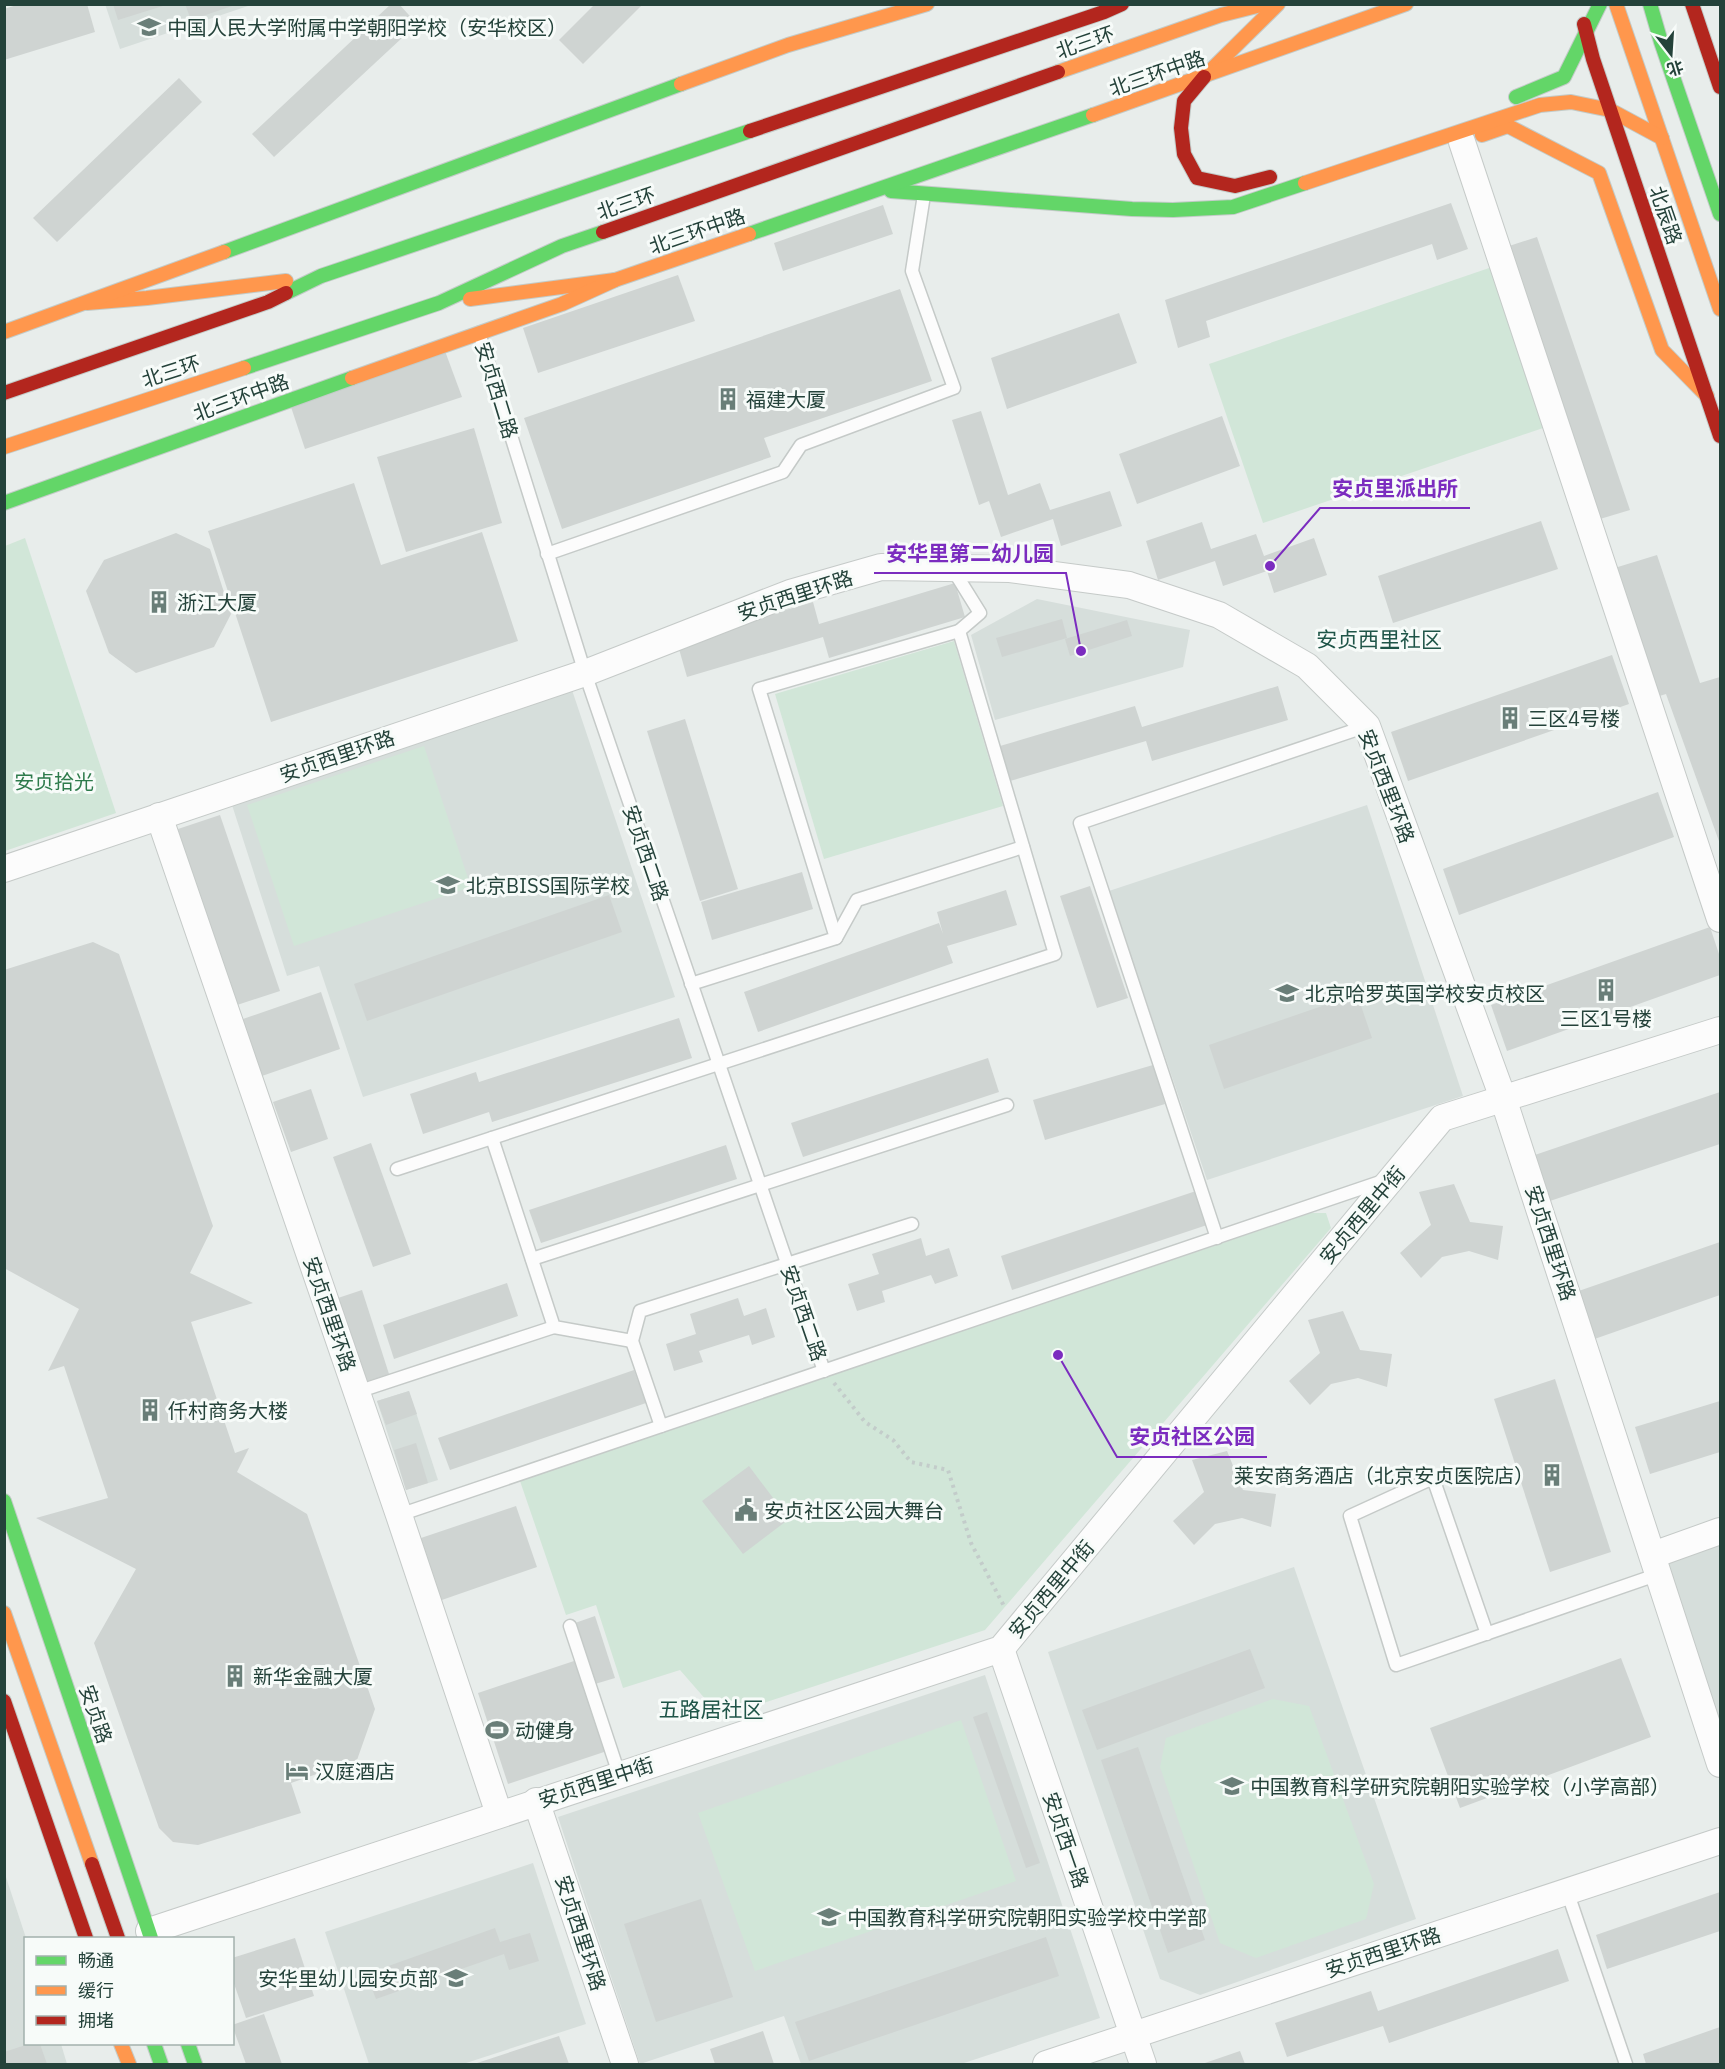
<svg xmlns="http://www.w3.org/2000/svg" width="1725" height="2069" viewBox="0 0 1725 2069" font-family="'IBM Plex Sans','Noto Sans SC',sans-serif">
<rect width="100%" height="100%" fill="#e8edeb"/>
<g fill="#d6dedb">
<polygon points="105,4 251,5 120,49"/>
<polygon points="1037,599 1190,630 1183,667 995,720 971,635"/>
<polygon points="572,690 675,997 363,1097 319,966 287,976 232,805"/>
<polygon points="1367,805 1463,1096 1207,1180 1109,891"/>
<polygon points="409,1391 438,1480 406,1490 377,1401"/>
<polygon points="1720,1544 1720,1724 1665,1563"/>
<polygon points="1294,1567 1416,1919 1200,1995 1160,1979 1048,1652"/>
<polygon points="985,1675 1100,2018 961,2064 801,2064 784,2016 640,2064 558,1817"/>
<polygon points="533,1863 586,2024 463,2064 369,2064 325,1932"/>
<polygon points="4,1871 26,1938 26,2044 61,2044 67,2064 5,2064"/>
</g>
<g fill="#d1e6d8">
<polygon points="1492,267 1546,427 1263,523 1209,364"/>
<polygon points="25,538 116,813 5,851 5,546"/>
<polygon points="954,641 1003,806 824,859 775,694"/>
<polygon points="424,746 471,887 294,946 247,805"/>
<polygon points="1311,1213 1326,1213 1331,1228 985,1630 721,1717 680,1670 623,1688 596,1605 566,1615 520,1481"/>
<polygon points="1273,1699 1309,1706 1374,1884 1366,1919 1256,1958 1220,1943 1160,1767 1166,1738"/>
<polygon points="961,1720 1016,1881 755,1971 698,1813"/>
</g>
<g fill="#cfd4d2">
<polygon points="20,4 87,4 95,32 4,60 4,9"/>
<polygon points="113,4 166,4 166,5 118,20"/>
<polygon points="185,4 234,4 235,5 191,20"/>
<polygon points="391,4 399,4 417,24 274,157 252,134"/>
<polygon points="595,4 643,4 583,64 559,40"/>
<polygon points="179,78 202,102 57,242 33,218"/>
<polygon points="1451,203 1468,249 1437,260 1432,244 1206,321 1210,337 1178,348 1165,300"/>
<polygon points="883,205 893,234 783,271 774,243"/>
<polygon points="1537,237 1630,510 1600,519 1506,247"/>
<polygon points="678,275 695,321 538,373 523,328"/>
<polygon points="900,289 932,381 764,438 771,457 562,529 524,418"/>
<polygon points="1119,313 1137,363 1007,409 991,358"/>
<polygon points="445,351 462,397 305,449 290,404"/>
<polygon points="981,411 1008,495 1040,483 1050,510 1110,491 1122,526 1061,546 1053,519 1001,537 989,501 979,505 952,420"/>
<polygon points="1222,416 1240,466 1137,504 1119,454"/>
<polygon points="474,428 502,523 406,552 377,457"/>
<polygon points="354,483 381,565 482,532 518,641 271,722 208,531"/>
<polygon points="1541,521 1558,569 1393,623 1378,576"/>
<polygon points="1202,522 1211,549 1256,534 1264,556 1314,538 1327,575 1274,593 1267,571 1223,586 1215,561 1158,580 1146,541"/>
<polygon points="176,533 210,549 231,614 214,647 136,673 109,653 86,591 104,560"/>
<polygon points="1657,555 1700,683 1720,677 1720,844 1666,694 1653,698 1608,570"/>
<polygon points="955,583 965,617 829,658 823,637 687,677 677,642 813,602 819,624"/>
<polygon points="1062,619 1067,638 1002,657 996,638"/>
<polygon points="1127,620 1132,636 1070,656 1065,639"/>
<polygon points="1612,655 1629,704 1408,781 1391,732"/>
<polygon points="1278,686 1288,720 1152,761 1146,741 1010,781 1000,746 1135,706 1142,727"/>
<polygon points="685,719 738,889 700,901 647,731"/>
<polygon points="1658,792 1674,837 1459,915 1443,869"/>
<polygon points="220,815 280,991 231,1007 172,831"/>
<polygon points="802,872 813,909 712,940 701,902"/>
<polygon points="1090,886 1128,998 1097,1008 1060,896"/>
<polygon points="1006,890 1017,925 947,946 953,963 758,1032 744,992 939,923 943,934 937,912"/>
<polygon points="609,895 622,932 367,1021 354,984"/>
<polygon points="1710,927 1720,957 1720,975 1507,1051 1491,1005"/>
<polygon points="93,942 119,954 213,1226 190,1273 253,1303 191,1322 235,1453 249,1448 237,1472 307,1514 375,1709 357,1760 291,1783 301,1813 198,1845 173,1842 159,1828 94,1643 136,1569 36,1518 108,1498 64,1366 48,1371 79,1309 4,1268 4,970"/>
<polygon points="321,992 340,1049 259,1077 240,1020"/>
<polygon points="1357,994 1372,1038 1224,1089 1209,1045"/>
<polygon points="679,1018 692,1058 492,1122 489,1112 423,1134 410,1094 476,1072 479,1082"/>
<polygon points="988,1058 999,1092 803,1157 791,1123"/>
<polygon points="1153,1065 1165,1104 1045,1140 1033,1100"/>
<polygon points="311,1089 328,1139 291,1152 273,1102"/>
<polygon points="1720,1092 1720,1144 1541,1204 1526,1158"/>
<polygon points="371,1143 411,1254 373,1267 333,1157"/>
<polygon points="726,1145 737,1179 541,1243 529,1210"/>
<polygon points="1454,1184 1470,1222 1503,1226 1498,1260 1469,1251 1442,1257 1421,1278 1400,1253 1431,1225 1419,1192"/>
<polygon points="1196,1191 1207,1225 1012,1290 1001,1256"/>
<polygon points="921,1238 926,1256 949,1248 958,1276 935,1284 931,1275 882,1291 885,1302 857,1311 848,1284 879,1274 872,1254"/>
<polygon points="1720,1242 1720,1295 1586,1342 1570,1294"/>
<polygon points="507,1283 518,1316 394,1359 383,1325"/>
<polygon points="362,1290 389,1374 365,1382 338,1298"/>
<polygon points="738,1298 744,1316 766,1308 775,1337 752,1345 749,1335 699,1351 703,1362 674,1371 666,1344 696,1334 690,1314"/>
<polygon points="1343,1311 1360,1350 1392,1354 1387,1387 1358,1378 1331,1384 1310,1405 1289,1381 1320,1353 1308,1320"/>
<polygon points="634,1370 646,1403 450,1470 438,1438"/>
<polygon points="1555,1379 1611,1552 1550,1572 1494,1399"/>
<polygon points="409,1391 417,1414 386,1425 377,1401"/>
<polygon points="1720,1401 1720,1452 1650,1474 1635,1427"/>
<polygon points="416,1443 428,1483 406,1490 394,1450"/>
<polygon points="1227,1451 1243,1490 1276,1494 1271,1527 1242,1518 1215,1524 1194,1545 1173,1521 1204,1492 1192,1460"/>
<polygon points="749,1466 789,1519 743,1554 702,1501"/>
<polygon points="516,1506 537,1567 439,1601 418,1539"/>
<polygon points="595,1616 615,1678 595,1684 575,1623"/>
<polygon points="1250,1649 1265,1688 1097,1750 1082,1710"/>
<polygon points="1621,1658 1651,1737 1460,1808 1430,1728"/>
<polygon points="577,1660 607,1751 508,1784 478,1693"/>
<polygon points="987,1712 1040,1863 1026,1868 973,1717"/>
<polygon points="1138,1747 1205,1940 1168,1953 1101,1760"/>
<polygon points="1720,1892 1720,1931 1607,1969 1596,1935"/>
<polygon points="701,1899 733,1997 656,2022 624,1924"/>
<polygon points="495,1928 500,1942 530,1933 539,1961 509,1970 504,1954 376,1999 366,1974"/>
<polygon points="1046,1937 1059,1976 809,2061 795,2022"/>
<polygon points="295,1938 314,1996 246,2018 232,1978 232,1958"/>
<polygon points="1558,1949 1569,1981 1389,2043 1383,2026 1287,2057 1275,2023 1371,1991 1378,2011"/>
<polygon points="264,2014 282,2064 246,2064 232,2025"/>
<polygon points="1720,2027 1720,2064 1646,2064 1643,2054"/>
<polygon points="763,2031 774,2064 715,2064 710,2049"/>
<polygon points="559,2036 569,2064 474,2064"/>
<polygon points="29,2044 40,2044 47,2064 4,2064 4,2052"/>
<polygon points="1240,2051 1245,2064 1202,2064"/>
</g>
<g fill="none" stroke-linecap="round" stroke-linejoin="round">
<g stroke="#c5cac8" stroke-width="15">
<g id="lane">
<polyline points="479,333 585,673 824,1371"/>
<polyline points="547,554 783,472 801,445 954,388 912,271 924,195"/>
<polyline points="836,938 857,900 1023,847"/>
<polyline points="691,984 836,938 759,689 959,631"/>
<polyline points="492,1138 554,1327 632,1341"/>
<polyline points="397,1169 1055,954 959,631 980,613 952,568"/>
<polyline points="1217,1238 1080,823 1367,726"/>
<polyline points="532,1259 1007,1105"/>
<polyline points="357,1392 554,1327"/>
<polyline points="661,1426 632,1341 640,1311 912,1224"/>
<polyline points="399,1515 1383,1181"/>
<polyline points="570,1626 619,1774"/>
<polyline points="1487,1634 1433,1478 1350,1516 1396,1665 1659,1574"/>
<polyline points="1567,1891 1626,2064"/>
</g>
</g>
<g stroke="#c5cac8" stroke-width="28">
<g id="street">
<polyline points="1462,142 1720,919"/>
<polyline points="159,816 399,1515 499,1814"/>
<polyline points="4,869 585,673 790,593 881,567 1010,569 1129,585 1219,615 1307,666 1367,726 1503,1098 1720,1764"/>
<polyline points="1653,1555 1720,1531"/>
<polyline points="1001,1649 1143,2064"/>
<polyline points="536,1801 625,2064"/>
<polyline points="149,1931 1001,1649 1442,1118 1720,1030"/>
<polyline points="1046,2064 1720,1841"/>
</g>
</g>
<g stroke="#c3cbc8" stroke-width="16">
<g id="fast">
<polyline points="1650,4 1661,42 1720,214"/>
<polyline points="1516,97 1564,77 1600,4"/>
<polyline points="891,191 1132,209 1173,210 1233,207 1305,183"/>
<polyline points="749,234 1093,115"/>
<polyline points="224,252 681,84"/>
<polyline points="286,293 321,276 750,131"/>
<polyline points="244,368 439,303 562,246 603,232"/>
<polyline points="4,503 352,378"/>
<polyline points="4,1501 151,1938"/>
<polyline points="154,2044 161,2064"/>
<polyline points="188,2044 195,2064"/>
</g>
</g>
<g stroke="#c3cbc8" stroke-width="16">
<g id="slow">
<polyline points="1616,4 1720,309"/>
<polyline points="1058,72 1221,15 1265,4"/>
<polyline points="1204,77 1278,4"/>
<polyline points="681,84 788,45 927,4"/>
<polyline points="1093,115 1406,4"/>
<polyline points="1482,135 1508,126 1599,173 1662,350 1707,396"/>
<polyline points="1305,183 1540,105 1571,102 1610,110 1662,138"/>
<polyline points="470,299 615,280"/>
<polyline points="87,303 147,298 286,281"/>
<polyline points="4,332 224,252"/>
<polyline points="352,378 562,304 615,280 749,234"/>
<polyline points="4,447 244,368"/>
<polyline points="4,1613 92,1864"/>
<polyline points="121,2044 129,2064"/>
</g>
</g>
<g stroke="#c3cbc8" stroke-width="16">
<g id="jam">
<polyline points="1692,4 1720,87"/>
<polyline points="1584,24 1593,59 1720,436"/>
<polyline points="1204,77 1184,101 1181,128 1184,154 1197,178 1235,186 1270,177"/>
<polyline points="750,131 1104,12 1122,4"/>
<polyline points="603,232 1058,72"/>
<polyline points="4,393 268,302 286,293"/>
<polyline points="4,1701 86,1938"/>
<polyline points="92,1864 118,1938"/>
</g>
</g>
<polyline stroke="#c3ccca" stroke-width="4" stroke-dasharray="3 4.5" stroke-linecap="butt" points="834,1383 865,1422 893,1440 911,1462 948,1470 971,1543 1005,1608"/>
<use href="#lane" stroke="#fcfcfc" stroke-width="12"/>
<use href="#street" stroke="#fcfcfc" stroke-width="26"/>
<use href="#fast" stroke="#63d668" stroke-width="14"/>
<use href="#slow" stroke="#ff974d" stroke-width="14"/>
<use href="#jam" stroke="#b3261e" stroke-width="14"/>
</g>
<defs>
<g id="school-bare" transform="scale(1.8)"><path d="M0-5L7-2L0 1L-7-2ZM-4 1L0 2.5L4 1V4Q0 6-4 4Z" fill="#697e78" stroke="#f7fbf9" stroke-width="2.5" paint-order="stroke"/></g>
<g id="building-bare" transform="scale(1.8)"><path d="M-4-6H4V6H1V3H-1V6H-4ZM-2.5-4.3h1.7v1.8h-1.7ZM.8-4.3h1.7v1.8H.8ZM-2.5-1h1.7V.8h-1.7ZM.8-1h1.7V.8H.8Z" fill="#697e78" stroke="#f7fbf9" stroke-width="2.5" paint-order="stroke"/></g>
<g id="civic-bare" transform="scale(1.8)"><path d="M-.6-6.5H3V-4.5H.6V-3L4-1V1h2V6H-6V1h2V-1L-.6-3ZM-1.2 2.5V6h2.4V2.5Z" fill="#697e78" stroke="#f7fbf9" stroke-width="2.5" paint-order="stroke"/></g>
<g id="stadium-bare" transform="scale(1.8)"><path d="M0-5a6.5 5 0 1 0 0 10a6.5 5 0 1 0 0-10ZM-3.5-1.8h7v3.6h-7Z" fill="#697e78" stroke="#f7fbf9" stroke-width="2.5" paint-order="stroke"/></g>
<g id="hotel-bare" transform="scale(1.8)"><path d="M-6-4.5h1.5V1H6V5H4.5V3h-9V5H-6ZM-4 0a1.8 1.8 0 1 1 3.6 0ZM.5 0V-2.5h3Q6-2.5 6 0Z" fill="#697e78" stroke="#f7fbf9" stroke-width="2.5" paint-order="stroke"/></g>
</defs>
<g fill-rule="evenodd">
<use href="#school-bare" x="149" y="27"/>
<use href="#building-bare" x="728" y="399"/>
<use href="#building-bare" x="159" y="602"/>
<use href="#building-bare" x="1510" y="718"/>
<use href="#school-bare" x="448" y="885"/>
<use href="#building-bare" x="1606" y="990"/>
<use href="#school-bare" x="1287" y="993"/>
<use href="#building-bare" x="150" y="1410"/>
<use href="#building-bare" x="1552" y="1475"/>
<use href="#civic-bare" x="746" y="1510"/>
<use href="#building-bare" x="235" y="1676"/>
<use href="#stadium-bare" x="497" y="1730"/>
<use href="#hotel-bare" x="297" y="1771"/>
<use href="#school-bare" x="1232" y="1786"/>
<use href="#school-bare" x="829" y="1917"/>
<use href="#school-bare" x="456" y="1978"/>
</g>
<g text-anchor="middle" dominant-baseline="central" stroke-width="6" stroke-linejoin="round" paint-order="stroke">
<g font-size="20" fill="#24423a" stroke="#f7fbf9" text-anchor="start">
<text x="167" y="27">中国人民大学附属中学朝阳学校（安华校区）</text>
<text x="746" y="399">福建大厦</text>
<text x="177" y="602">浙江大厦</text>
<text x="1528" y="718">三区4号楼</text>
<text x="466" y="885">北京BISS国际学校</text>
<text x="1305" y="993">北京哈罗英国学校安贞校区</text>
<text x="1606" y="1018" text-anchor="middle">三区1号楼</text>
<text x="168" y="1410">仟村商务大楼</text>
<text x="1534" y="1475" text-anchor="end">莱安商务酒店（北京安贞医院店）</text>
<text x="764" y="1510">安贞社区公园大舞台</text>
<text x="253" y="1676">新华金融大厦</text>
<text x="515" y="1730">动健身</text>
<text x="315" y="1771">汉庭酒店</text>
<text x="1250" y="1786">中国教育科学研究院朝阳实验学校（小学高部）</text>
<text x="847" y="1917">中国教育科学研究院朝阳实验学校中学部</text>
<text x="438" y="1978" text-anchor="end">安华里幼儿园安贞部</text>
</g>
<g font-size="20" fill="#24423a" stroke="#f7fbf9">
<text transform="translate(1085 42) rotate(-19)">北三环</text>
<text transform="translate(1157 73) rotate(-19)">北三环中路</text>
<text transform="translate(626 203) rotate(-19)">北三环</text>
<text transform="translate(1666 215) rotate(71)">北辰路</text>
<text transform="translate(697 231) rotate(-19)">北三环中路</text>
<text transform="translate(171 371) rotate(-18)">北三环</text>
<text transform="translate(497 390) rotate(73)">安贞西二路</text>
<text transform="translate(241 397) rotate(-20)">北三环中路</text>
<text transform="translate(795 595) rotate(-18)">安贞西里环路</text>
<text transform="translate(337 756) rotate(-19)">安贞西里环路</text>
<text transform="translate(1387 786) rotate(69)">安贞西里环路</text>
<text transform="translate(646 853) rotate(71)">安贞西二路</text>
<text transform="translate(1362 1215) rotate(-50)">安贞西里中街</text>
<text transform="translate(1551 1243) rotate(72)">安贞西里环路</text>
<text transform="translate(804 1313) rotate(71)">安贞西二路</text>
<text transform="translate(330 1314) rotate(71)">安贞西里环路</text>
<text transform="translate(1051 1589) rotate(-50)">安贞西里中街</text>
<text transform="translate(96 1714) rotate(71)">安贞路</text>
<text transform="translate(596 1782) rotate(-18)">安贞西里中街</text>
<text transform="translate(1066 1840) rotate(71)">安贞西一路</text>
<text transform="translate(581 1933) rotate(72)">安贞西里环路</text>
<text transform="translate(1383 1952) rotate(-18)">安贞西里环路</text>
</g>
<g font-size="20" fill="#2d7a4b" stroke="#f7fbf9">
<text x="54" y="781">安贞拾光</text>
</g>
<g font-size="21" fill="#1f5548" stroke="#f7fbf9">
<text x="1379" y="639">安贞西里社区</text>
<text x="711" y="1709">五路居社区</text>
</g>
</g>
<path fill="none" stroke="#7b2cbf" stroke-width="2" d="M1270 566L1320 508H1470M1081 651L1066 573H874M1058 1355L1117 1457H1267"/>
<g fill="#7b2cbf" stroke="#f7fbf9" stroke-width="2">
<circle cx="1270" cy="566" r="6"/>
<circle cx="1081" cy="651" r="6"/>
<circle cx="1058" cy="1355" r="6"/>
</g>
<g font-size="21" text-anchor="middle" font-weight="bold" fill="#7b2cbf" stroke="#f7fbf9" stroke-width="6" stroke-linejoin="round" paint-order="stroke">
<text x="1395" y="496">安贞里派出所</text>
<text x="970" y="561">安华里第二幼儿园</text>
<text x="1192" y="1444">安贞社区公园</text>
</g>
<rect width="1725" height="2069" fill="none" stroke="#24423a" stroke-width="12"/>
<rect x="24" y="1937" width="210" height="108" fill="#f7fbf9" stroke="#a3b1ad" stroke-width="1.5"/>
<rect x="36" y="1956" width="30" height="9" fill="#63d668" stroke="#a3b1ad" stroke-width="1.5"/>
<text x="78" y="1967" font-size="18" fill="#24423a">畅通</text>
<rect x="36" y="1986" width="30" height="9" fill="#ff974d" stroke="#a3b1ad" stroke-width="1.5"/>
<text x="78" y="1997" font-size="18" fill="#24423a">缓行</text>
<rect x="36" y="2016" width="30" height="9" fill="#b3261e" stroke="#a3b1ad" stroke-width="1.5"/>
<text x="78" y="2027" font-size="18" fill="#24423a">拥堵</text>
<g transform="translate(1671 54) rotate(163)" stroke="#f7fbf9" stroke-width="4.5" paint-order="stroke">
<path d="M0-4.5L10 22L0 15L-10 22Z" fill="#24423a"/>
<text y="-9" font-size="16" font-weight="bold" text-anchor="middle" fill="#24423a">北</text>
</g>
</svg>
